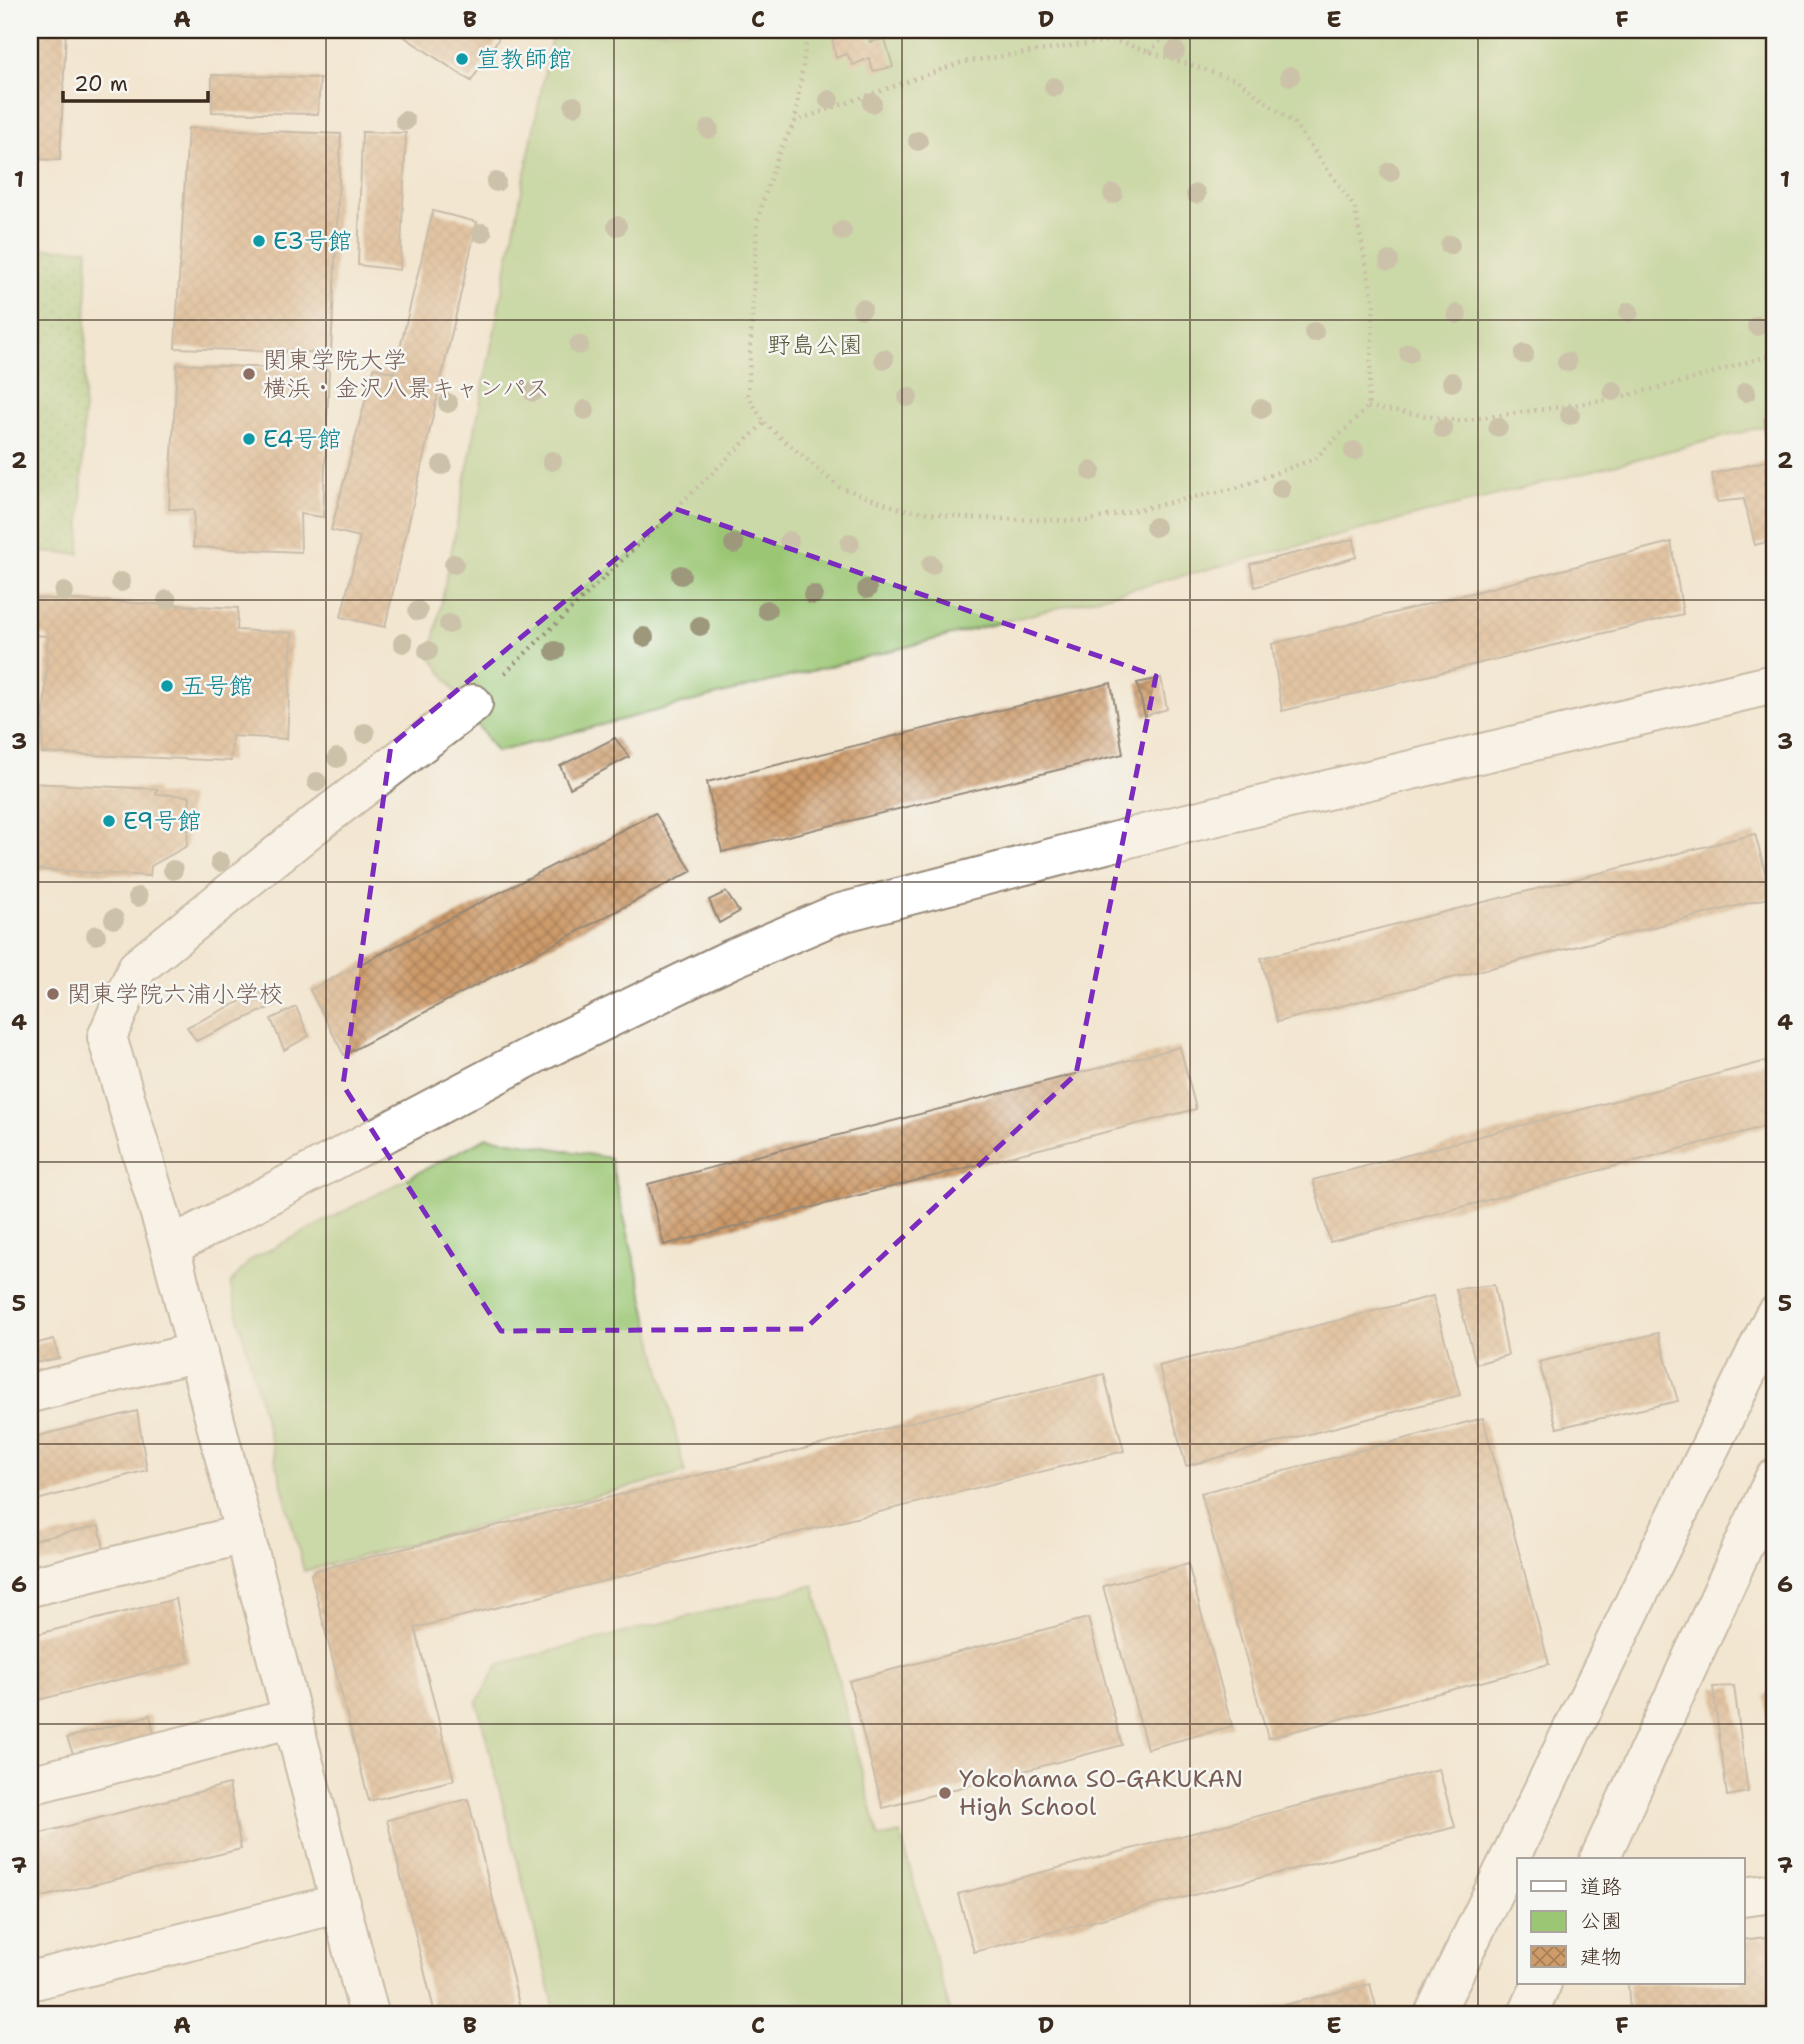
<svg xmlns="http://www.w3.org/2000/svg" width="1804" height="2044" viewBox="0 0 1804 2044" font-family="'Shantell Sans','Klee One',sans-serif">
<defs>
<pattern id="garden-dots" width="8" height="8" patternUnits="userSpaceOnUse" patternTransform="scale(1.75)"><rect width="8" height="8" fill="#9bc774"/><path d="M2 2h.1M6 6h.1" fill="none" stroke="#80a25f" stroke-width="1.8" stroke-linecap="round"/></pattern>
<pattern id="building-cross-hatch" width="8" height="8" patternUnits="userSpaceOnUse" patternTransform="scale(1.75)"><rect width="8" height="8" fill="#ce9b6a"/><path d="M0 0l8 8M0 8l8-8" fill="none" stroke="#a87f57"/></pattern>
</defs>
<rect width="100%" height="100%" fill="#f6f6f2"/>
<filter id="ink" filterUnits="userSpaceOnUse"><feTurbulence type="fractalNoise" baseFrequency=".0143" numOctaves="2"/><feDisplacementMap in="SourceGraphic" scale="14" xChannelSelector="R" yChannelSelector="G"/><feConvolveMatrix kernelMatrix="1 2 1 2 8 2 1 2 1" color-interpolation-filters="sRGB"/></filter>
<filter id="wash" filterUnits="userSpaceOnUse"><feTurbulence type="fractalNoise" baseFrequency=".00686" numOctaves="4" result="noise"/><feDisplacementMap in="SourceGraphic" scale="28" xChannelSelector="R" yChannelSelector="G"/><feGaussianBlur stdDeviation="1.57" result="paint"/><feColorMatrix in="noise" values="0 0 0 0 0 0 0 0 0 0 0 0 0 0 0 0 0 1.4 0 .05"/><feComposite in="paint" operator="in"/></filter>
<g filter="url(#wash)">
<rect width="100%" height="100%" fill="#f2e6d0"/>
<g fill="#9bc774" stroke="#6b7849" stroke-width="2">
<polygon points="553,30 1774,30 1774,424 496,752 431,656"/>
<polygon points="487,1137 610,1158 685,1473 304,1571 230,1284 250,1260"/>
<polygon points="814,1585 879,1838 900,1833 951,2014 556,2014 477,1702 499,1664"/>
</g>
<polygon fill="url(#garden-dots)" stroke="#6b7849" stroke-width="2" points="30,248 88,249 80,554 30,552"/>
<g id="blocks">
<g fill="url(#building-cross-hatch)">
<polygon points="30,30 66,30 60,160 30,159"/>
<polygon points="394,30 489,30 499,38 471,81"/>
<polygon points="851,30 852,37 867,32 870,42 885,39 893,67 873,71 869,58 853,65 847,54 836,58 831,32"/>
<polygon points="212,75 320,78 318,114 212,112"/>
<polygon points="188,128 341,134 331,353 175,348"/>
<polygon points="362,132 406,133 400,270 358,265"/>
<polygon points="433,211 477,222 385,627 341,617 360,537 331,530 374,368 394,373"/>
<polygon points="177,364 329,370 323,517 300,514 301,552 193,547 194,510 169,509"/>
<polygon points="1774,417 1774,431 1766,433 1764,419"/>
<polygon points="1774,459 1774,540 1755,545 1744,499 1717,502 1712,474"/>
<polygon points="1354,539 1356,557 1255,587 1250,564"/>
<polygon points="1671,542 1683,614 1282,711 1272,644"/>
<polygon points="30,598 238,608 237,630 292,633 287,739 232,736 231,761 42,753 48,636 30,635"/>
<polygon points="1161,678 1167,709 1145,716 1137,683"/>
<polygon points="1111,683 1123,754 722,852 707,782"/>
<polygon points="615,738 629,757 570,788 560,766"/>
<polygon points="30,783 157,789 156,794 190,796 187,846 151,866 150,876 30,869"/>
<polygon points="655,813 692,871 344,1055 310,990"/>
<polygon points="1755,834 1772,897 1277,1022 1261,958"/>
<polygon points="726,892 739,912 719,923 709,900"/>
<polygon points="268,988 275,1005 196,1041 187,1027"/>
<polygon points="296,1007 309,1036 284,1050 271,1019"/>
<polygon points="1180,1047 1196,1109 664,1245 648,1184"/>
<polygon points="1774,1059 1774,1124 1330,1242 1313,1180"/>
<polygon points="1494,1285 1508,1355 1476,1364 1456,1289"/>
<polygon points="1433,1296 1460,1395 1186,1466 1159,1366"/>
<polygon points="1658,1333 1678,1401 1557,1428 1539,1362"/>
<polygon points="54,1339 59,1358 30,1364 30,1345"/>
<polygon points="1104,1374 1124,1451 415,1628 454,1780 369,1801 311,1575 314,1571"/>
<polygon points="137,1411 147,1470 30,1502 30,1438"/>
<polygon points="1483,1418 1549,1664 1268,1738 1201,1493"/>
<polygon points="99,1526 105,1553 30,1566 30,1541"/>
<polygon points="1188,1564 1232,1726 1147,1749 1103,1586"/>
<polygon points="176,1599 189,1662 30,1702 30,1636"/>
<polygon points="1088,1618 1122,1745 883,1808 849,1681"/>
<polygon points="1734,1686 1748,1792 1727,1796 1713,1687"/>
<polygon points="1774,1694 1774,1752 1773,1752 1764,1695"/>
<polygon points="150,1715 155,1739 74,1756 67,1738"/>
<polygon points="1439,1769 1455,1827 974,1952 958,1894"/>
<polygon points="229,1784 241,1849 30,1900 30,1836"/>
<polygon points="468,1799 520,2008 497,2014 435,2014 387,1820"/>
<polygon points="1774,1936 1774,2007 1717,2014 1630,2014 1628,1983 1743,1983 1743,1940"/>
<polygon points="1370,1984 1378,2014 1252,2014 1252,2013"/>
</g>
</g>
</g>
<g filter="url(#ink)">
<use href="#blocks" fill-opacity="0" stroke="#968877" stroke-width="2"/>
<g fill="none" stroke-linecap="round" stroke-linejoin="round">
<g stroke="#968877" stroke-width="42">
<g id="minor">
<polyline points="170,1247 107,1037 137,968 313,826 473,704"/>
<polyline points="30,1393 198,1352"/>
<polyline points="30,1587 245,1534"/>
<polyline points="30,1785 293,1718"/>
<polyline points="1599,1860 1774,1479"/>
<polyline points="1743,1897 1774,1893"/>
<polyline points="30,1981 341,1903"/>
<polyline points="369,2014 170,1247 537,1053 729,960 837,914 1175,826 1774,684"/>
<polyline points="1434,2014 1774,1316"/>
<polyline points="1528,2014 1542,1983"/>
</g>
</g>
<g stroke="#968877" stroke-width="4.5" stroke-dasharray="2 5" stroke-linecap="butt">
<polyline points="1113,40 1114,30"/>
<polyline points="1149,52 1172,30"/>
<polyline points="1368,407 1460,421 1607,400 1686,381 1774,354"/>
<polyline points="764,423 839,487 901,509 969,518 1086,521 1236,488 1316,458 1368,407 1374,303 1354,206 1294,123 1237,80 1113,40 963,62 795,121"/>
<polyline points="505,673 764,423 748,395 757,221 777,157 795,121 808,30"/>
</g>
<use href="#minor" stroke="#fff" stroke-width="38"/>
</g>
<g fill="#9d987c">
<circle cx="1175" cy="51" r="10"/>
<circle cx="1290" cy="76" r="10"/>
<circle cx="1054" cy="87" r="10"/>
<circle cx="829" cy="100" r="10"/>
<circle cx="872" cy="103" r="10"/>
<circle cx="574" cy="106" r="10"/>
<circle cx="405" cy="121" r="10"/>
<circle cx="709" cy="129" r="10"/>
<circle cx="918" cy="141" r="10"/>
<circle cx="1390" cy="172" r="10"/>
<circle cx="496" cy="182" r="10"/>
<circle cx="1113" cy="194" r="10"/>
<circle cx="1196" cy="194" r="10"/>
<circle cx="617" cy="226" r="10"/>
<circle cx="842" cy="231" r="10"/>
<circle cx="482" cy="233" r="10"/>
<circle cx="1450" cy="245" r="10"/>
<circle cx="1389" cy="261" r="10"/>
<circle cx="862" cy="309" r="10"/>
<circle cx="1629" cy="312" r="10"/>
<circle cx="1457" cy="314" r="10"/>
<circle cx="1757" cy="326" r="10"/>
<circle cx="1314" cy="332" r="10"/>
<circle cx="579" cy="345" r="10"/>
<circle cx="1409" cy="353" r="10"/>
<circle cx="1524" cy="354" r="10"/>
<circle cx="884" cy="359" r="10"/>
<circle cx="1567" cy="362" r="10"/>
<circle cx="1452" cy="382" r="10"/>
<circle cx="1613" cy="391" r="10"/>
<circle cx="533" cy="392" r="10"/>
<circle cx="1746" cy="392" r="10"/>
<circle cx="908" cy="397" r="10"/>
<circle cx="448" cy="403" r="10"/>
<circle cx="1261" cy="409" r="10"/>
<circle cx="585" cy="410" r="10"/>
<circle cx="1570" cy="415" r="10"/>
<circle cx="1498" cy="427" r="10"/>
<circle cx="1443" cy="429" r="10"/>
<circle cx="1354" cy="451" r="10"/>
<circle cx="552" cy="461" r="10"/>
<circle cx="442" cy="465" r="10"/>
<circle cx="1091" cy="471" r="10"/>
<circle cx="1281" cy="489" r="10"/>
<circle cx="1155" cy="527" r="10"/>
<circle cx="789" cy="541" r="10"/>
<circle cx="850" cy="543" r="10"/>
<circle cx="734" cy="544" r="10"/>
<circle cx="454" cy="564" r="10"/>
<circle cx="931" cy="565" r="10"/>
<circle cx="681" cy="575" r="10"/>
<circle cx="121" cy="582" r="10"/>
<circle cx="867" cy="589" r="10"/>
<circle cx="64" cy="592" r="10"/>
<circle cx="813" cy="595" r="10"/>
<circle cx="167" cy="600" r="10"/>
<circle cx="767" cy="610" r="10"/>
<circle cx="418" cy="611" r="10"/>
<circle cx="449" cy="624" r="10"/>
<circle cx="700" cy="626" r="10"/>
<circle cx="644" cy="637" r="10"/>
<circle cx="403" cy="643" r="10"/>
<circle cx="428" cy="651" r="10"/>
<circle cx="555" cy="651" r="10"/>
<circle cx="365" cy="733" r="10"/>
<circle cx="337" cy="758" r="10"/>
<circle cx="317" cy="782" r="10"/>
<circle cx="220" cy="862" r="10"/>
<circle cx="173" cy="870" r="10"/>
<circle cx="138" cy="897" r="10"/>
<circle cx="114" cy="919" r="10"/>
<circle cx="96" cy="935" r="10"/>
</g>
</g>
<path d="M0 0H1804V2044H0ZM 676,509 L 1156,676 L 1076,1074 L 805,1329 L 501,1331 L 343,1085 L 391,745 Z" fill="#f2e6d0" fill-opacity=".55" fill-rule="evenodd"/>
<path fill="none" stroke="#7b2cbf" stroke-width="5" stroke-dasharray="14 9" stroke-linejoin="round" d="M 676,509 L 1156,676 L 1076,1074 L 805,1329 L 501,1331 L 343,1085 L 391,745 Z"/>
<path fill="none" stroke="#3b2a1e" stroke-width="2" stroke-opacity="0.55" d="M 326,30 L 326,2014M 614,30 L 614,2014M 902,30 L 902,2014M 1190,30 L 1190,2014M 1478,30 L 1478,2014M 30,320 L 1774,320M 30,600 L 1774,600M 30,882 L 1774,882M 30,1162 L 1774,1162M 30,1444 L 1774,1444M 30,1724 L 1774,1724"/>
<g fill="#0f9aa8" stroke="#f6f6f2" stroke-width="2.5">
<circle cx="462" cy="59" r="7"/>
<circle cx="259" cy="241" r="7"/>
<circle cx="249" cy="439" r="7"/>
<circle cx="167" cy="686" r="7"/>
<circle cx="109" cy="821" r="7"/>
</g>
<g fill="#8d6e63" stroke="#f6f6f2" stroke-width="2.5">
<circle cx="249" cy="374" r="7"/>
<circle cx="53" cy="994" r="7"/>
<circle cx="945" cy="1793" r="7"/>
</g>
<g text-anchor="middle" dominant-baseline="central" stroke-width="5" stroke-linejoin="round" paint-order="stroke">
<g font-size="24" fill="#0d838f" stroke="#f6f6f2" text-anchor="start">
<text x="476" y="59">宣教師館</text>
<text x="273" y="241">E3号館</text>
<text x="263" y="439">E4号館</text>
<text x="181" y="686">五号館</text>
<text x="123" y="821">E9号館</text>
</g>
<g font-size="24" fill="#585938" stroke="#f6f6f2">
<text x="815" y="345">野島公園</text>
</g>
<g font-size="24" fill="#785e54" stroke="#f6f6f2" text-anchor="start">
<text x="263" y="360">関東学院大学<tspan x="263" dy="28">横浜・金沢八景キャンパス</tspan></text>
<text x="67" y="994">関東学院六浦小学校</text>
<text x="959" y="1779">Yokohama SO-GAKUKAN<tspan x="959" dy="28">High School</tspan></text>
</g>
</g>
<rect width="1804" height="2044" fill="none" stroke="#f6f6f2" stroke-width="77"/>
<rect x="1517" y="1858" width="228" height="126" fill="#f6f6f2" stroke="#aba49d" stroke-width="2"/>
<rect x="1531" y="1881" width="35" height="10" fill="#ffffff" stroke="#aba49d" stroke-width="2"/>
<text x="1580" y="1894" font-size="21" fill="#3b2a1e">道路</text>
<rect x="1531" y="1911" width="35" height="21" fill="#9bc774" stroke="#aba49d" stroke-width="2"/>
<text x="1580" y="1928" font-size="21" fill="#3b2a1e">公園</text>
<rect x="1531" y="1946" width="35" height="21" fill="url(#building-cross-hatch)" stroke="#aba49d" stroke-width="2"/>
<text x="1580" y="1964" font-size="21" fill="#3b2a1e">建物</text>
<path d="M63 91v10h145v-10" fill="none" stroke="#3b2a1e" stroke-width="3.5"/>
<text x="74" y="91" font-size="21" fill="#3b2a1e" stroke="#f6f6f2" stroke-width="5" paint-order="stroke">20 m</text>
<rect x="38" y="38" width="1728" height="1968" fill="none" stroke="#3b2a1e" stroke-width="2.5"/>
<g font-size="23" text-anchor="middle" font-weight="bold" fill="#3b2a1e">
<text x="182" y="27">A</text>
<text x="470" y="27">B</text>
<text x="758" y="27">C</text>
<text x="1046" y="27">D</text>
<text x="1334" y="27">E</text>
<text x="1622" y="27">F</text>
<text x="19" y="187">1</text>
<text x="1785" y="187">1</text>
<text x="19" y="468">2</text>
<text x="1785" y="468">2</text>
<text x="19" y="749">3</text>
<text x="1785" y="749">3</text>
<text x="19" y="1030">4</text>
<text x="1785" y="1030">4</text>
<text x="19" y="1311">5</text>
<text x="1785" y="1311">5</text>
<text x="19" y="1592">6</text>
<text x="1785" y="1592">6</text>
<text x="19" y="1873">7</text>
<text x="1785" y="1873">7</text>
<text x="182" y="2033">A</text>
<text x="470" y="2033">B</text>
<text x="758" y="2033">C</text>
<text x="1046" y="2033">D</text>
<text x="1334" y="2033">E</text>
<text x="1622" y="2033">F</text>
</g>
</svg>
